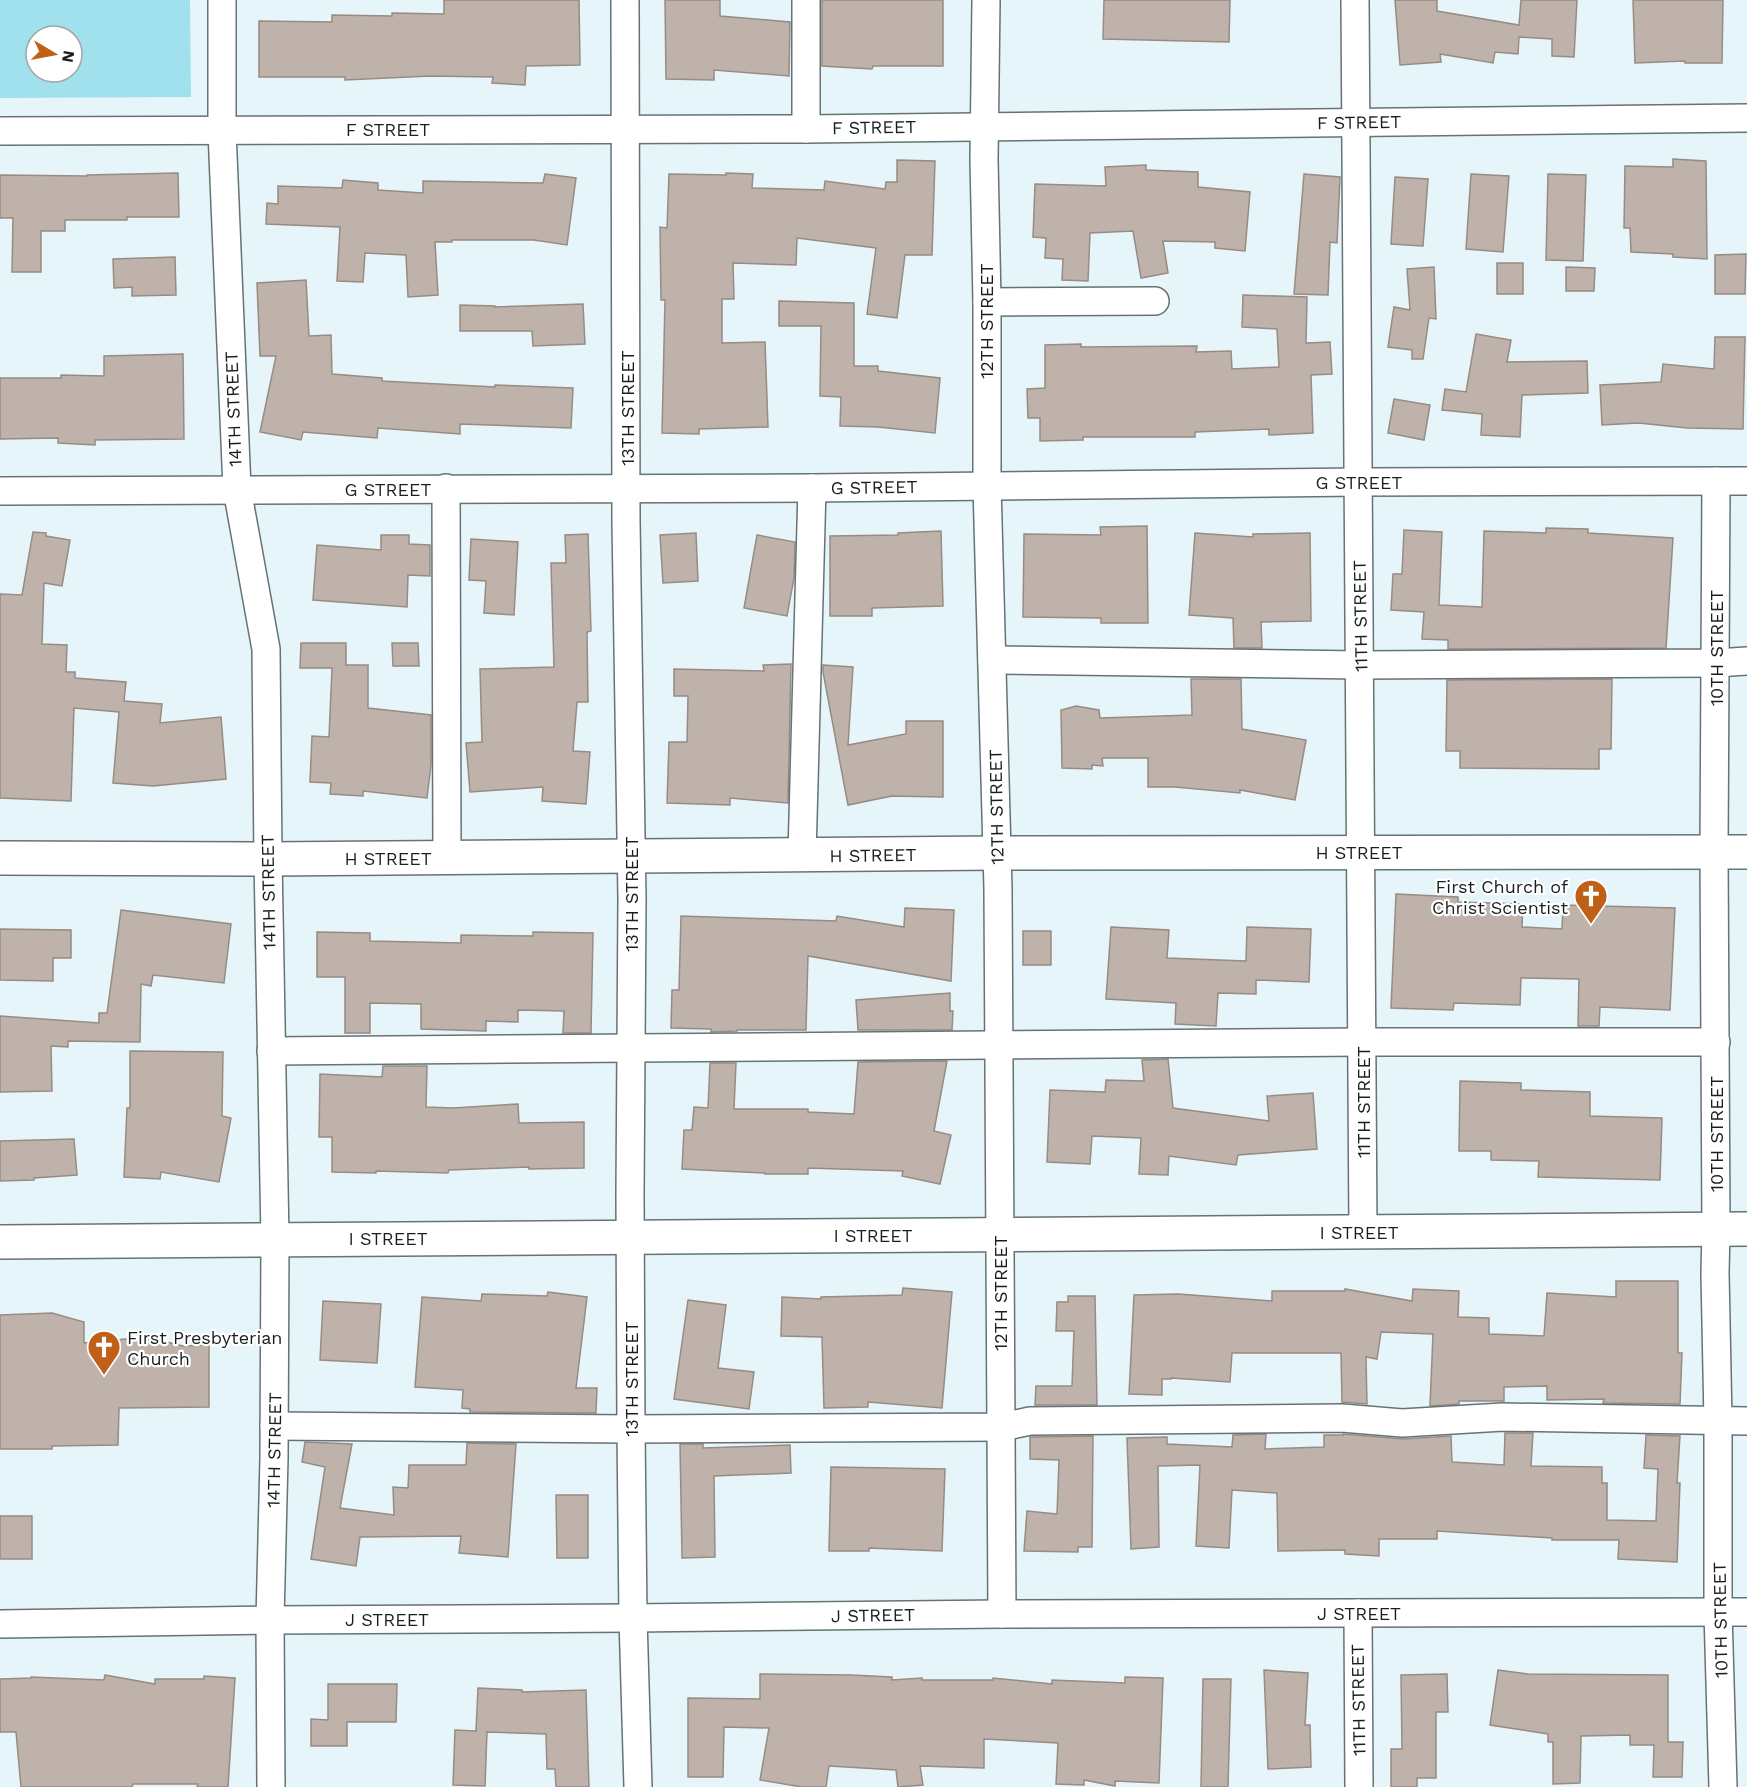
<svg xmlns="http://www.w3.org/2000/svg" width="1747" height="1787" viewBox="0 0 1747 1787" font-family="'Work Sans',sans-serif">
<rect width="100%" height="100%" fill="#e6f5f9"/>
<path fill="#a1e0ed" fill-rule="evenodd" d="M 0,0 L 190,0 L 191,97 L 0,98 ZM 36,36 L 72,36 L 72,72 L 36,72 Z"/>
<g fill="#beb2ab" stroke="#978b84" stroke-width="1.5">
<polygon points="444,0 579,0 580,65 526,66 525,85 492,83 493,77 430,76 345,80 345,77 259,77 259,21 332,22 332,15 392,16 392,13 444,14"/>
<polygon points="665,0 720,0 720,16 790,22 789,76 714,70 714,80 666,79"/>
<polygon points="822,0 943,0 943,66 873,66 872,69 822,66"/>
<polygon points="1104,0 1230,0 1229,42 1103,39"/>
<polygon points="1395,0 1437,0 1437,11 1519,25 1521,0 1577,0 1574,57 1552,56 1552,39 1519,37 1518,54 1495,52 1493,63 1440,54 1441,62 1400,65"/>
<polygon points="1633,0 1723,0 1722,63 1685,63 1685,61 1635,63"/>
<polygon points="1673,159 1706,161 1707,259 1673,257 1673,254 1631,252 1630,228 1624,228 1625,166 1673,167"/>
<polygon points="897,160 935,161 932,255 905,255 897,318 867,314 876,248 797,238 796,265 733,263 734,299 722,299 722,343 765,342 768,427 699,429 699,434 662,433 665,300 661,300 660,227 667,228 669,174 726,175 726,173 753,174 752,188 824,190 825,181 885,189 886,182 897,182"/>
<polygon points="1146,165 1146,170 1198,172 1198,187 1250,192 1245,251 1215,248 1215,242 1163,241 1168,273 1141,278 1133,231 1090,233 1088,281 1062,280 1063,259 1045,258 1046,238 1033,237 1035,184 1106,186 1105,167"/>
<polygon points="178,173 179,217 127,217 127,220 65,220 65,231 41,231 41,272 12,272 13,218 0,218 0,175 87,176 87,175"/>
<polygon points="545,174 576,178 567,245 534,240 452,240 452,242 435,242 438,295 408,297 406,255 365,253 363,282 337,281 340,227 266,224 267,203 278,204 278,186 342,188 343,180 378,183 378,190 423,193 423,181 543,183"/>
<polygon points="1304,174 1340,177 1337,243 1330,242 1328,295 1294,294"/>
<polygon points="1471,174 1509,176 1503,252 1466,249"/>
<polygon points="1548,174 1586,175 1583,261 1546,260"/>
<polygon points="1395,177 1428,179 1423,246 1391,244"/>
<polygon points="1746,254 1745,294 1715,294 1715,255"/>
<polygon points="175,257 176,295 132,296 132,287 114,288 113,259"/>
<rect x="1497" y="263" width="26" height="31"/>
<polygon points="1434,267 1436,319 1429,318 1423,359 1412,359 1412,350 1388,347 1394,307 1410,310 1407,269"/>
<polygon points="1566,267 1595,268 1594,291 1566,291"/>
<polygon points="306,280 309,336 331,335 332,374 382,378 382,381 495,387 495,385 573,388 571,428 460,424 460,434 378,428 377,438 303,432 301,440 260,432 276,356 260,356 257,283"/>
<polygon points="1243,295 1307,297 1306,343 1330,342 1332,374 1311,375 1313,433 1269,435 1269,429 1195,432 1195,437 1083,437 1083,440 1040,441 1040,418 1028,418 1027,389 1045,388 1045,345 1081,344 1081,347 1197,346 1196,352 1231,351 1232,369 1279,367 1277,329 1242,327"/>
<polygon points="779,301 854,303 854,366 878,366 878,371 940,378 935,433 878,427 840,426 841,397 820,396 821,326 779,326"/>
<polygon points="583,304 585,344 533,346 532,331 460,331 460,305 495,306 495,307"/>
<polygon points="1476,334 1511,340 1507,362 1587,361 1588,393 1522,395 1520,437 1481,435 1482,414 1442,410 1445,389 1466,392"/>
<polygon points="1715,337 1745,337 1743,429 1687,428 1639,423 1602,425 1600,385 1661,382 1663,364 1714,369"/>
<polygon points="183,354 184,439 95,440 95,445 58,443 58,438 0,439 0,378 61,378 61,375 104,376 104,356"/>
<polygon points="1394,399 1430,405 1424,440 1388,433"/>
<polygon points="1147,526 1148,623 1101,623 1101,618 1023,617 1024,534 1101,535 1100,527"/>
<polygon points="1546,528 1588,529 1588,533 1673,538 1666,648 1448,649 1448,640 1422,639 1424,612 1391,610 1393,574 1402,574 1404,530 1442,532 1439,605 1482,607 1484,531 1546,533"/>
<polygon points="941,531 943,606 872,608 872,616 830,616 830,536 898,535 898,533"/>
<polygon points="33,532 46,533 46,536 70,540 62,586 44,583 42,644 67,645 66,672 75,672 75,678 126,682 124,701 162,704 160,723 221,717 226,779 153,786 113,783 119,712 74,708 71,801 0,798 0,594 22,595"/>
<polygon points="696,533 698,581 663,583 660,535"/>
<polygon points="1195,533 1253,537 1253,534 1310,533 1311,621 1261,622 1262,648 1234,648 1233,618 1189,615"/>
<polygon points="588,534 591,631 587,632 588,702 577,702 573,751 590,752 586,804 542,801 543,787 470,792 466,743 482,742 480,669 554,667 551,563 566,563 565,535"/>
<polygon points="381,535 409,535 409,544 430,545 430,576 408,575 407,607 313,600 317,545 381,550"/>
<polygon points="757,535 795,542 794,578 787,616 744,608"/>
<polygon points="471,539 518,542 514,615 484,613 486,581 469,580"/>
<polygon points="301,643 346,643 346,665 368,665 368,708 431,715 431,765 427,798 363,791 363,796 330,794 331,783 310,782 312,736 329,737 332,668 300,668"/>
<polygon points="392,643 418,643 419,666 393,666"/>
<polygon points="791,664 788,803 730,798 730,805 667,803 669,742 687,742 688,696 674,696 674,669 764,671 763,665"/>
<polygon points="823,665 853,667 848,745 906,734 906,721 943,721 943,797 892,796 848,805 823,672"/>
<polygon points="1191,679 1241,679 1242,729 1306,740 1295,800 1240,790 1240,793 1175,787 1148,787 1148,758 1102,758 1103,766 1092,765 1092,769 1062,768 1061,710 1076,706 1099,710 1100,718 1192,715"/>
<polygon points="1612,679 1611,749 1599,749 1599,769 1460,768 1460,751 1446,751 1447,680"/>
<polygon points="1396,894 1458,897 1458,902 1523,904 1522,927 1562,929 1563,905 1675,908 1670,1010 1600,1007 1599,1026 1578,1026 1579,979 1521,978 1520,1005 1454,1003 1453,1010 1391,1008"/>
<polygon points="905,908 954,910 951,981 808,956 806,1030 737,1030 737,1031 711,1032 711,1029 671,1028 672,990 679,990 681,916 836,921 837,916 904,927"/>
<polygon points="121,910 231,924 224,983 153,975 151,986 141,984 140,1042 68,1041 68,1047 51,1046 52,1091 0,1092 0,1016 99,1023 99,1013 107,1013"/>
<polygon points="1111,927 1169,930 1167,958 1246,961 1247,927 1311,929 1309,982 1256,980 1256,994 1218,993 1216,1026 1175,1024 1176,1003 1106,999"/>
<polygon points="0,929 71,930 71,958 53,958 53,981 0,980"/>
<rect x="1023" y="931" width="28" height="34"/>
<polygon points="317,932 370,933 370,941 461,943 461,935 533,936 533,932 593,933 591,1033 563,1033 564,1011 518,1010 518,1022 486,1021 486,1031 421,1029 421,1004 370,1003 370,1033 345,1033 345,977 317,977"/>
<polygon points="950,993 950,1011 953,1011 952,1030 858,1030 856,1000"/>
<polygon points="130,1051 223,1052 222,1116 231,1118 219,1182 161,1172 160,1179 124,1177 127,1108 130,1108"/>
<polygon points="1168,1059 1173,1108 1269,1121 1267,1096 1313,1093 1317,1149 1238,1155 1236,1165 1169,1156 1168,1175 1139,1174 1141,1138 1092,1136 1090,1164 1047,1162 1050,1090 1105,1092 1106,1080 1144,1081 1142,1060"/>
<polygon points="947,1061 934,1131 951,1135 940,1184 902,1176 903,1171 808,1168 808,1174 765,1174 765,1173 682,1169 684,1130 692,1130 694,1107 708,1108 710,1063 736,1063 734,1109 808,1109 808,1112 854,1114 858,1062"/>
<polygon points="383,1066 427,1066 426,1107 453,1108 518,1104 519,1123 584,1122 584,1168 529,1169 529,1167 449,1170 448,1173 376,1171 376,1173 332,1172 332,1137 319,1137 320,1074 382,1077"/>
<polygon points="1460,1081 1521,1083 1521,1090 1590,1092 1590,1116 1662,1118 1660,1180 1538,1177 1539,1161 1491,1160 1491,1151 1459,1151"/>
<polygon points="74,1139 77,1175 34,1178 34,1180 0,1181 0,1141"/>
<polygon points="1616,1281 1678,1281 1678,1353 1682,1353 1680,1404 1603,1403 1604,1399 1547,1400 1547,1386 1504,1387 1504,1401 1459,1401 1459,1404 1430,1406 1433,1334 1381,1332 1377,1359 1366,1357 1367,1404 1342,1402 1341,1353 1232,1353 1230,1382 1171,1378 1171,1379 1162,1379 1162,1395 1129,1394 1134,1295 1178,1294 1272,1301 1272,1291 1345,1291 1345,1289 1412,1301 1413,1289 1459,1291 1458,1317 1489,1318 1489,1334 1544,1336 1547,1293 1616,1297"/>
<polygon points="903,1288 952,1292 942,1408 868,1402 868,1407 824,1408 822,1337 781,1336 782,1297 821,1299 821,1297 902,1295"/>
<polygon points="548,1292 587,1297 576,1388 597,1388 596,1413 470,1412 470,1409 462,1408 463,1390 415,1387 422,1297 481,1301 482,1294 547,1296"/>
<polygon points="1068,1296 1095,1296 1097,1405 1035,1405 1036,1386 1072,1386 1074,1331 1056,1331 1057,1302 1068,1302"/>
<polygon points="688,1300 726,1305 718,1368 754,1372 749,1409 674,1399"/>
<polygon points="323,1301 381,1304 377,1363 320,1360"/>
<polygon points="52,1313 84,1322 84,1343 146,1337 183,1346 209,1345 209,1407 119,1408 118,1445 52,1446 52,1449 0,1449 0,1315"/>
<polygon points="1505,1433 1533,1433 1531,1466 1602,1467 1602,1483 1607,1483 1607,1520 1656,1521 1658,1469 1644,1468 1646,1435 1680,1436 1677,1483 1680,1483 1677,1562 1618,1559 1619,1540 1552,1540 1552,1538 1437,1531 1437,1539 1379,1539 1379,1556 1345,1554 1345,1550 1278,1551 1277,1493 1232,1490 1229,1548 1196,1546 1200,1465 1158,1466 1159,1547 1131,1549 1127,1438 1167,1437 1167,1444 1232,1447 1233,1435 1266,1434 1265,1449 1324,1447 1324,1435 1343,1435 1343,1434 1403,1439 1451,1436 1452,1462 1504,1465"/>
<polygon points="1093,1436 1092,1547 1078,1547 1078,1552 1024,1551 1027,1511 1057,1514 1059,1460 1030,1459 1030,1437"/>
<polygon points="305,1442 352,1444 340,1508 394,1515 393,1487 408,1488 409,1465 466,1465 467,1443 516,1444 508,1557 459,1553 461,1536 360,1537 356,1566 311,1559 325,1467 302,1462"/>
<polygon points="680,1444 703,1444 703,1448 790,1445 791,1473 714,1476 715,1557 682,1558"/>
<polygon points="831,1467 945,1469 942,1551 869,1548 869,1551 829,1551"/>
<polygon points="556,1495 588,1495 588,1558 557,1558"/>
<rect x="0" y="1516" width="32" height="43"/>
<polygon points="1264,1670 1308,1673 1305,1725 1310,1725 1311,1767 1268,1769"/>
<polygon points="1498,1670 1528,1674 1668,1675 1668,1742 1683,1742 1682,1777 1653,1777 1654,1745 1630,1745 1630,1735 1581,1736 1580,1783 1553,1784 1553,1742 1548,1742 1548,1734 1490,1725"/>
<polygon points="760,1674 851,1675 892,1677 892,1680 922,1678 922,1680 993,1680 993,1678 1052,1684 1052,1680 1125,1683 1125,1677 1163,1678 1159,1783 1115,1781 1115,1786 1084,1780 1084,1785 1056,1784 1058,1743 984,1739 984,1768 920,1766 923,1785 898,1787 896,1770 829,1766 826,1787 802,1787 760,1780 769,1728 724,1727 723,1777 688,1777 688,1698 760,1699"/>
<polygon points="1447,1674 1448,1712 1436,1712 1436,1778 1417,1778 1417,1787 1391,1787 1391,1749 1402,1749 1401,1675"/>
<polygon points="105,1675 155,1684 155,1679 204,1679 204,1676 235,1678 228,1787 197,1787 198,1784 133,1784 132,1787 21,1787 16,1732 0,1732 0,1679 31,1678 31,1677 104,1680"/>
<polygon points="1203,1679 1231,1679 1228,1787 1201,1787"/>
<polygon points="328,1684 397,1684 396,1722 347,1722 347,1746 311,1746 311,1719 328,1720"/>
<polygon points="478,1688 522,1690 522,1692 586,1690 589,1787 556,1787 555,1769 547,1769 546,1734 487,1732 485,1786 453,1785 455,1730 476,1731"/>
</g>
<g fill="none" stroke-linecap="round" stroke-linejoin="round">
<g stroke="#657376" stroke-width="30">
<g id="minor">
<polyline points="222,0 222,131 237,489 266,649 268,859 275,1239 274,1458 270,1620 271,1787"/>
<polyline points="625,0 626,521 632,899 630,1195 631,1429 633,1618 638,1787"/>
<polyline points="806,0 806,129"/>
<polyline points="986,0 984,159 987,302 987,485 998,889 1002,1614"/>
<polyline points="1355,0 1363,1232"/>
<polyline points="0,131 806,129 1747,118"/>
<polyline points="987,302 1155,301"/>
<polyline points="1716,481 1714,852 1716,1229 1715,1273 1718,1422 1718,1612 1723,1787"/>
<polyline points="446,488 447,858"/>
<polyline points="0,491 812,488 1359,482 1747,481"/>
<polyline points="992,660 1361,665 1716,663 1747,661"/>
<polyline points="802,855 812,488"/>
<polyline points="271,1051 1363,1042 1716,1042"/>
<polyline points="274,1426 631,1429 1002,1427 1030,1421 1342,1418 1402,1423 1503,1417 1747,1421"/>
<polyline points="1358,1613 1359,1787"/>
<polyline points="0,1624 270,1620 633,1618 1002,1614 1747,1612"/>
</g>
</g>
<g stroke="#657376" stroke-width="36">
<g id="major">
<polyline points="0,858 268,859 997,853 1747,852"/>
<polyline points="0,1242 1747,1229"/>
</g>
</g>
<use href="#minor" stroke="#fff" stroke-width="27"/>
<use href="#major" stroke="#fff" stroke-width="33"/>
</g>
<defs>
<g id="church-pin" transform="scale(1.725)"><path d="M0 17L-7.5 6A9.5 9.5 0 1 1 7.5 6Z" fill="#bf6018" stroke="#fff"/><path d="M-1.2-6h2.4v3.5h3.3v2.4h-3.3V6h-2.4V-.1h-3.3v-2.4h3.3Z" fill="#fff"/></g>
</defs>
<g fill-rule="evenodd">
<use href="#church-pin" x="1591" y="896"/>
<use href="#church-pin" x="104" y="1347"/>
</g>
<g text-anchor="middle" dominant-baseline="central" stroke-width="4.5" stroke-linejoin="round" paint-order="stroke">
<g font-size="18" fill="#191f20" stroke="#fff">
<text transform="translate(1359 122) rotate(-1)">F STREET</text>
<text transform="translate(874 127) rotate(-1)">F STREET</text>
<text x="388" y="129">F STREET</text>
<text transform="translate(986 321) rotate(-90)">12TH STREET</text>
<text transform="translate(627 408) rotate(-90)">13TH STREET</text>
<text transform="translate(233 409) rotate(-92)">14TH STREET</text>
<text x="1359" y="482">G STREET</text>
<text transform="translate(874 487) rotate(-1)">G STREET</text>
<text x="388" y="489">G STREET</text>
<text transform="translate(1360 616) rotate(-91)">11TH STREET</text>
<text transform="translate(1716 648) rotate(-90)">10TH STREET</text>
<text transform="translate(996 807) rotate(-91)">12TH STREET</text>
<text x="1359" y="852">H STREET</text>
<text transform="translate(873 855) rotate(-1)">H STREET</text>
<text x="388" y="858">H STREET</text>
<text transform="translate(268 892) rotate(-91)">14TH STREET</text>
<text transform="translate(631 894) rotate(-90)">13TH STREET</text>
<text transform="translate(1363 1102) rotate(-90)">11TH STREET</text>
<text transform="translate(1716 1134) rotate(-90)">10TH STREET</text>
<text x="1359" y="1232">I STREET</text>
<text x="873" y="1235">I STREET</text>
<text x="388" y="1238">I STREET</text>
<text transform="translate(1000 1293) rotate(-90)">12TH STREET</text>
<text transform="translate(631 1379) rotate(-90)">13TH STREET</text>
<text transform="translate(274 1450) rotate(-89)">14TH STREET</text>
<text x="1359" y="1613">J STREET</text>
<text transform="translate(873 1615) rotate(-1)">J STREET</text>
<text x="387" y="1619">J STREET</text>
<text transform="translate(1720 1620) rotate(-91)">10TH STREET</text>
<text transform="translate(1358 1700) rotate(-91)">11TH STREET</text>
</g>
<g font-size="18" fill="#191f20" stroke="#fff" text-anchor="end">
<text x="1568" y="886">First Church of<tspan x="1568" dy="21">Christ Scientist</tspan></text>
<text x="127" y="1337" text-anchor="start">First Presbyterian<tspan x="127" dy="21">Church</tspan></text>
</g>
</g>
<g transform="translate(54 54) rotate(100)"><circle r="28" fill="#ffffff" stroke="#a3a5a6" stroke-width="1.5"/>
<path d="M0-4.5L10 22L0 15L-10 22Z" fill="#bf6018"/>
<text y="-9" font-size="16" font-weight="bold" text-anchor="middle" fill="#191f20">N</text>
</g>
</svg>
